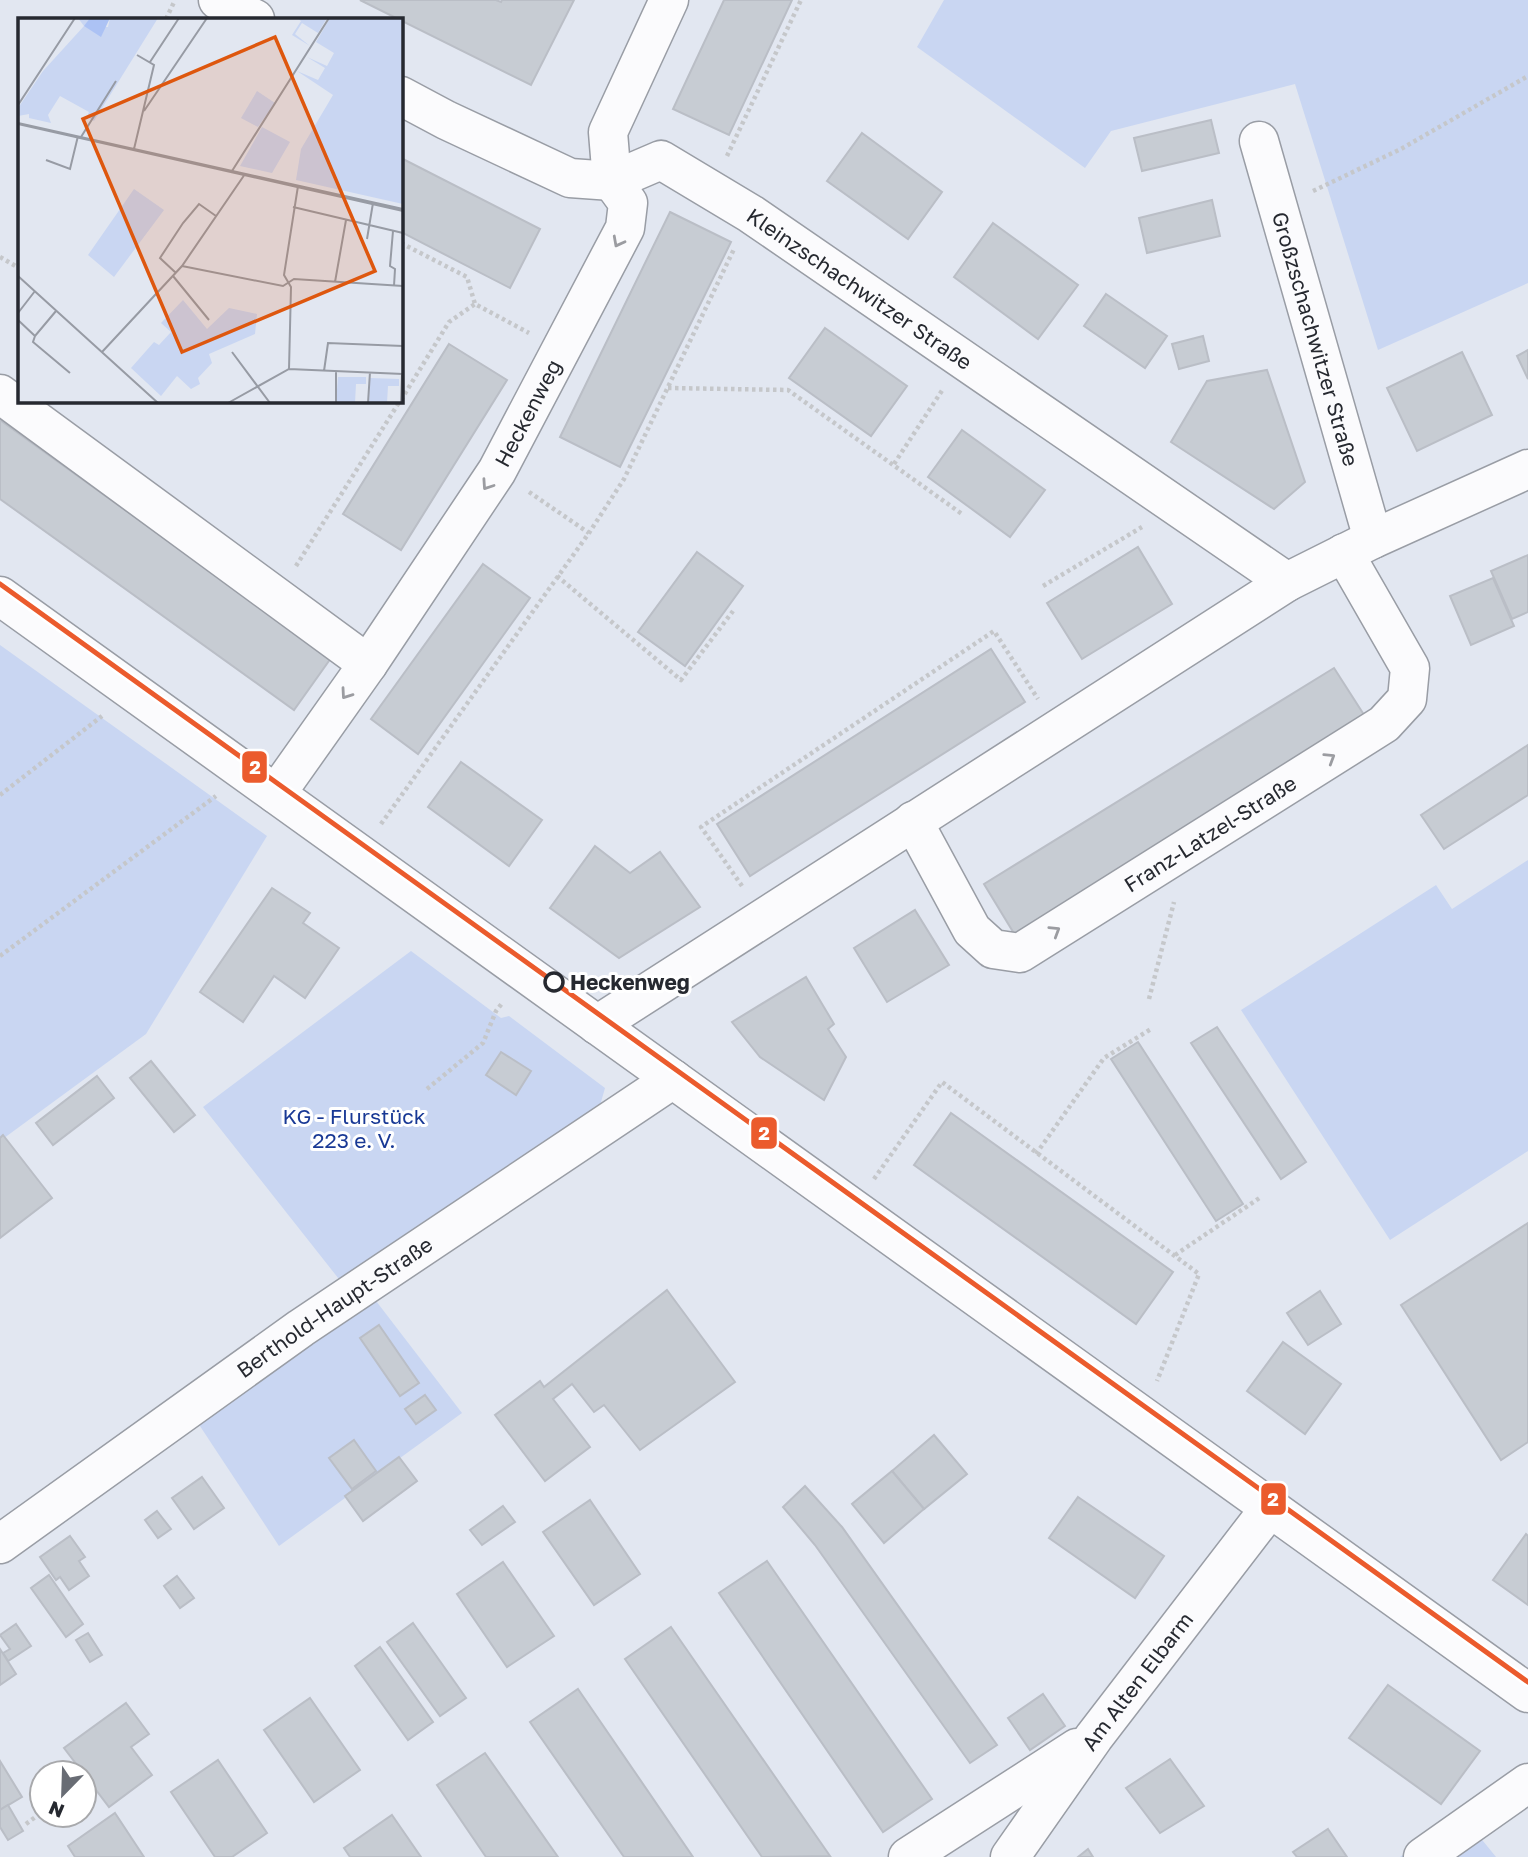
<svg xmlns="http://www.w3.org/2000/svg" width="1528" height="1857" viewBox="0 0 1528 1857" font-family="'Golos Text',sans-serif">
<rect width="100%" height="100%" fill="#e2e7f1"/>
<g fill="#c9d6f2">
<polygon points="944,0 1528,0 1528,283 1378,350 1295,84 1111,131 1085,168 917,47"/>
<polygon points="0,645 267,836 146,1034 0,1141"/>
<polygon points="1528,860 1528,1151 1390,1240 1241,1010 1436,885 1452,909"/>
<polygon points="411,951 501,1018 509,1016 605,1088 599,1109 346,1288 203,1107"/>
<polygon points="373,1297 462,1413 279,1546 194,1417"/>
<polygon points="1461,1814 1496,1857 1400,1857"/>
</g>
<g fill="#c7ccd3" stroke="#babec6" stroke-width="2">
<polygon points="360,0 496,0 501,2 502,0 574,0 531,85"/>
<polygon points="724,0 792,0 729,135 673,109"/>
<polygon points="1211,120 1219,153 1142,171 1134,138"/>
<polygon points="862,133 942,192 908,239 827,181"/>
<polygon points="401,158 540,229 510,288 401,232"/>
<polygon points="1212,200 1220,236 1147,253 1139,218"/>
<polygon points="670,212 731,242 620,467 560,437"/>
<polygon points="993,223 1078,285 1038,339 954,277"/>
<polygon points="1106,294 1167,336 1145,368 1084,326"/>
<polygon points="825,328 907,386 871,436 789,378"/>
<polygon points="1203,336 1209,361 1179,369 1172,344"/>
<polygon points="449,344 507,380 401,550 343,514"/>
<polygon points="1528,350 1528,379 1517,356"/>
<polygon points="1462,352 1492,415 1417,451 1387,388"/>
<polygon points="1267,370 1305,482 1274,509 1171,442 1207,381"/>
<polygon points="0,420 331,658 294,710 0,499"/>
<polygon points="962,430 1045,490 1010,537 928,477"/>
<polygon points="1138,547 1172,604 1082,659 1047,603"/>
<polygon points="697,552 743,586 685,666 638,632"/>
<polygon points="1528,555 1528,612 1512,619 1491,571"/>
<polygon points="483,564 530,598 418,754 371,719"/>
<polygon points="1493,578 1514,626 1471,645 1450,596"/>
<polygon points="991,649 1025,702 750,876 717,824"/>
<polygon points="1334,668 1366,718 1015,935 984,884"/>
<polygon points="1528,745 1528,795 1444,849 1421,815"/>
<polygon points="461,762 542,820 509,866 428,807"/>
<polygon points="595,846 630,873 660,852 700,907 619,958 550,908"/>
<polygon points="272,888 310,913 303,923 339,948 305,998 274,976 243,1022 200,992"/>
<polygon points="915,910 949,965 887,1002 854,948"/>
<polygon points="806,977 834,1024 828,1029 846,1057 824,1100 760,1057 732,1022"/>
<polygon points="1217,1027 1306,1162 1281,1179 1191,1043"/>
<polygon points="1138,1042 1243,1204 1216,1221 1111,1059"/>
<polygon points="501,1052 531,1071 516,1095 486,1075"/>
<polygon points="151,1061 195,1115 174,1132 130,1078"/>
<polygon points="97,1076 114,1098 53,1145 36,1123"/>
<polygon points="951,1113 1173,1272 1136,1324 914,1165"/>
<polygon points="3,1135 52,1198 0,1238 0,1138"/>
<polygon points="1528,1223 1528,1442 1501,1460 1401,1305"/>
<polygon points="667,1290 735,1382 640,1450 604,1405 594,1412 572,1384 553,1399 590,1447 545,1481 495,1415 540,1381 544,1387"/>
<polygon points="1320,1291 1341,1324 1308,1345 1287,1313"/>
<polygon points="379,1325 419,1383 400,1396 360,1338"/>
<polygon points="1283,1342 1341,1384 1305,1434 1247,1391"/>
<polygon points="425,1395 436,1410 416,1424 405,1409"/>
<polygon points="934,1435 967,1474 924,1509 892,1471"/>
<polygon points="354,1440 376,1471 352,1489 329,1458"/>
<polygon points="399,1457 417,1481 363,1521 345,1496"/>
<polygon points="892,1471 924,1509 884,1543 852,1504"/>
<polygon points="202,1477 224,1508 194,1529 172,1498"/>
<polygon points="805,1486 842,1527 997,1745 970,1763 815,1545 783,1507"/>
<polygon points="1078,1497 1164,1556 1135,1598 1049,1538"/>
<polygon points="590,1500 640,1574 594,1605 543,1532"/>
<polygon points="503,1506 515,1522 482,1545 470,1530"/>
<polygon points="157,1511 171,1529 158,1538 145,1520"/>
<polygon points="1526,1534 1528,1536 1528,1605 1493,1580"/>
<polygon points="70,1536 85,1557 79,1561 89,1576 69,1590 60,1577 56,1580 40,1557"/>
<polygon points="767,1561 932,1799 883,1832 719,1593"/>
<polygon points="503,1562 554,1636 507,1667 457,1594"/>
<polygon points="49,1575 83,1624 66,1637 31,1588"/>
<polygon points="177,1576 194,1598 180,1608 164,1586"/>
<polygon points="413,1623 466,1698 440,1716 387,1642"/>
<polygon points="16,1624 31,1646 8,1661 3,1653 10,1649 0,1635"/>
<polygon points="671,1627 830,1856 762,1857 625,1659"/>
<polygon points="88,1633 102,1655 90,1662 76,1640"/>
<polygon points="380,1647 433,1722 408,1740 355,1666"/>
<polygon points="0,1649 16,1674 0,1685"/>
<polygon points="1388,1685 1480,1751 1441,1804 1349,1738"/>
<polygon points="578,1689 693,1857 624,1857 530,1722"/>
<polygon points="1043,1694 1065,1726 1030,1750 1008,1718"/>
<polygon points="310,1698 360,1770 314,1802 264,1730"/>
<polygon points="126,1703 149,1734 131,1747 152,1775 109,1807 64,1748"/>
<polygon points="485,1753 558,1857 486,1857 437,1785"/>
<polygon points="1170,1759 1204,1806 1160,1833 1126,1788"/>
<polygon points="218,1760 267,1833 232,1857 215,1857 171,1792"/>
<polygon points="0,1761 22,1797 0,1810"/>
<polygon points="8,1805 23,1831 8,1840 0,1827 0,1810"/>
<polygon points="115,1813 144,1857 75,1857 68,1846"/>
<polygon points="392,1815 421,1857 350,1857 344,1848"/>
<polygon points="1328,1829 1347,1857 1297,1857 1293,1852"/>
<polygon points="1088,1849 1093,1857 1078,1857"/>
</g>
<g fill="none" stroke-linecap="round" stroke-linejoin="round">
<g stroke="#999da5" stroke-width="41">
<g id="minor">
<polyline points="218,0 255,19"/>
<path id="s1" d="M 401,96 L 446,120 L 570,178 L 612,181 L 661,160 L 751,214 L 1287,582"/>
<path id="s2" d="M 1259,141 L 1373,539"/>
<polyline points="0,394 368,664"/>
<polyline points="0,596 1528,1693"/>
<path id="s3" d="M 276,794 L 368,664 L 497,471 L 625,228 L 628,203 L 612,181 L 608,132 L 669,0"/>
<path id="s4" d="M 913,821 L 972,930 L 993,949 L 1020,953 L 1384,724 L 1407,699 L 1410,668 L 1344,553"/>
<polyline points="597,1025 1287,582 1373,539 1528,469"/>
<path id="s5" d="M 0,1544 L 301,1328 L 673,1079"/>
<polyline points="908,1857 1077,1748"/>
<path id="s6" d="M 1010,1857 L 1094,1737 L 1270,1508"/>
<polyline points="1423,1857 1528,1783"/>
</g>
</g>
<g stroke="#c5c7ca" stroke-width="4.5" stroke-dasharray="3.5 3.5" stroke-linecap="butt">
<polyline points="166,19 175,0"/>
<polyline points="727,156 801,0"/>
<polyline points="1313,191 1401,149 1528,76"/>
<polyline points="401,243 467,277 475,304 529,333"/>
<polyline points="0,257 19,268"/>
<polyline points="668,388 788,390 962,514"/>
<polyline points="401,400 449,322 475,304"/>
<polyline points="894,464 943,389"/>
<polyline points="529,492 589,533"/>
<polyline points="296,566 400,401"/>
<polyline points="557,576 681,680 733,611"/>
<polyline points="1043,586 1142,527"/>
<polyline points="0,795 102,716"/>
<polyline points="381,824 589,533 624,479 734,249"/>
<polyline points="742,886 701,827 994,631 1038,699"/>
<polyline points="0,956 216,796"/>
<polyline points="1149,999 1174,902"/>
<polyline points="427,1089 483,1043 496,1011 503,1002"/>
<polyline points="1036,1154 1104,1058 1151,1029"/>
<polyline points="874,1179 942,1082 1199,1274 1157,1381"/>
<polyline points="1175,1255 1261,1197"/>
<polyline points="26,1824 42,1812"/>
</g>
<use href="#minor" stroke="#fbfbfd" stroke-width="38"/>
<g stroke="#fff" stroke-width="10">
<polyline id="tram-1" points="0,584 1528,1682"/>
</g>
<use href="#tram-1" stroke="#eb5b2d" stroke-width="5"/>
</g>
<defs><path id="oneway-chevron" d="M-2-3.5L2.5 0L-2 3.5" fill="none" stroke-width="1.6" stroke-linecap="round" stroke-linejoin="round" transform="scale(1.75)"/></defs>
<g stroke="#9b9ca1">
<use href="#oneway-chevron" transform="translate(618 242) rotate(118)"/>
<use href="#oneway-chevron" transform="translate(487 485) rotate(124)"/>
<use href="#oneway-chevron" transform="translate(346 694) rotate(125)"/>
<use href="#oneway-chevron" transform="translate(1330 758) rotate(-32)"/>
<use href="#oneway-chevron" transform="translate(1055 931) rotate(-32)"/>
</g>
<circle fill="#fff" stroke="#262930" stroke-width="3.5" cx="554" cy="982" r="9"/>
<g text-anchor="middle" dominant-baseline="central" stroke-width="6" stroke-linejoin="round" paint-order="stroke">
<g font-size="21" fill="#262930" stroke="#fff">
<text stroke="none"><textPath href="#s1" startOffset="520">Kleinzschachwitzer Straße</textPath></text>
<text stroke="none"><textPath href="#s2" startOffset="206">Großzschachwitzer Straße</textPath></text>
<text stroke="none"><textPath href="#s3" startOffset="457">Heckenweg</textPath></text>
<text stroke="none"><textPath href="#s4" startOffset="404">Franz-Latzel-Straße</textPath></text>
<text stroke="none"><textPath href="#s5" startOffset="410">Berthold-Haupt-Straße</textPath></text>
<text stroke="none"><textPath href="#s6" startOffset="217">Am Alten Elbarm</textPath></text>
</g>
<g font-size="21" font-weight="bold" fill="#262930" stroke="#fff" text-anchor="start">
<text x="570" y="982">Heckenweg</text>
</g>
<g font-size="21" fill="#193995" stroke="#fff">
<text x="354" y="1116">KG - Flurstück<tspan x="354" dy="24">223 e. V.</tspan></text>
</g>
</g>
<g transform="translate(18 18)">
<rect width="385" height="385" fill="#e2e7f1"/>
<path d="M 60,0 L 72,0 L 67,8 L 90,9 L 92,0 L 140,0 L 76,103 L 69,99 L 71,94 L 42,78 L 30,97 L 33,105 L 11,100 L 11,96 L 0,98 L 0,90 L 25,53 L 66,8 ZM 279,0 L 309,0 L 300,15 L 284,5 L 277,16 L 292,28 L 274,17 L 283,3 ZM 312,0 L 385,0 L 385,186 L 278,162 L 283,131 L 315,77 L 279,53 L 300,62 L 307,50 L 289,39 L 309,48 L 316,35 L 298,24 ZM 239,73 L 257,85 L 240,109 L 223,100 ZM 244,109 L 272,124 L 254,155 L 222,148 ZM 116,171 L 146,192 L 96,259 L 70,237 ZM 165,282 L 189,311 L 211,290 L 239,296 L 237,316 L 191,336 L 194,345 L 180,360 L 182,366 L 173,371 L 159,358 L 143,378 L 113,350 L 136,324 L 141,327 L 153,314 L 143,305 ZM 320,359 L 348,359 L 348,366 L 338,366 L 337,385 L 318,385 ZM 352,360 L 381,361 L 381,368 L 370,368 L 369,385 L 351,385 Z" fill="#c9d6f2"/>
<path d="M 72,0 L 92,0 L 83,19 L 66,8 Z" fill="#acc2f4"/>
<path fill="none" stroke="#979ba4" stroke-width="2" d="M 132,44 L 161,0M 0,87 L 57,0M 126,93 L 189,0M 0,105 L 385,191M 0,106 L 385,193M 63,119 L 98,63M 116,131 L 136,47 L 119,37M 28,142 L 52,151 L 60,118M 214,153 L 311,0M 275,189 L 385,215M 375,213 L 372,248 L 377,251 L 376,268M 349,221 L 355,185M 164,248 L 265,268 L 276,261 L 385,268M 158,255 L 142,240 L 165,205 L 181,186 L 198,198M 0,258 L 140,385M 155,258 L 191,302M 317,264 L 328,202M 0,295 L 17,273M 0,302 L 17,318 L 38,293M 17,318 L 15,324 L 52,355M 84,334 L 164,248 L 227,156M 214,334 L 252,385M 271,351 L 273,269 L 266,257 L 280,168M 306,353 L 310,325 L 385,328M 210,385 L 271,351 L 385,356M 318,385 L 318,353M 350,385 L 352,354M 383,385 L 384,356"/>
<path fill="#de570e" fill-opacity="0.15" stroke="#de570e" stroke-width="3.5" d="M 257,19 L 357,253 L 164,334 L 65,101 Z"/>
<rect width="385" height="385" fill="none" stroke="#262930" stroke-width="3.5"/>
</g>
<g stroke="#fff" stroke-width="2.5">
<rect x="241" y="750" width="27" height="34" rx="7" fill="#eb5b2d"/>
<rect x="750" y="1116" width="28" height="34" rx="7" fill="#eb5b2d"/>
<rect x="1260" y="1482" width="27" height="34" rx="7" fill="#eb5b2d"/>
</g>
<g font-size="19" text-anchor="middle" font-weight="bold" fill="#fff">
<text x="255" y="774">2</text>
<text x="764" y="1140">2</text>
<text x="1273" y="1506">2</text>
</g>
<g transform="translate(63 1794) rotate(203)"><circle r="33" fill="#ffffff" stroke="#a8a9ac" stroke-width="2"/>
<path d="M0-5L12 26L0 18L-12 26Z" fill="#686c74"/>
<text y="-10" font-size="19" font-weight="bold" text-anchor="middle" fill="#262930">N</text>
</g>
</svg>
